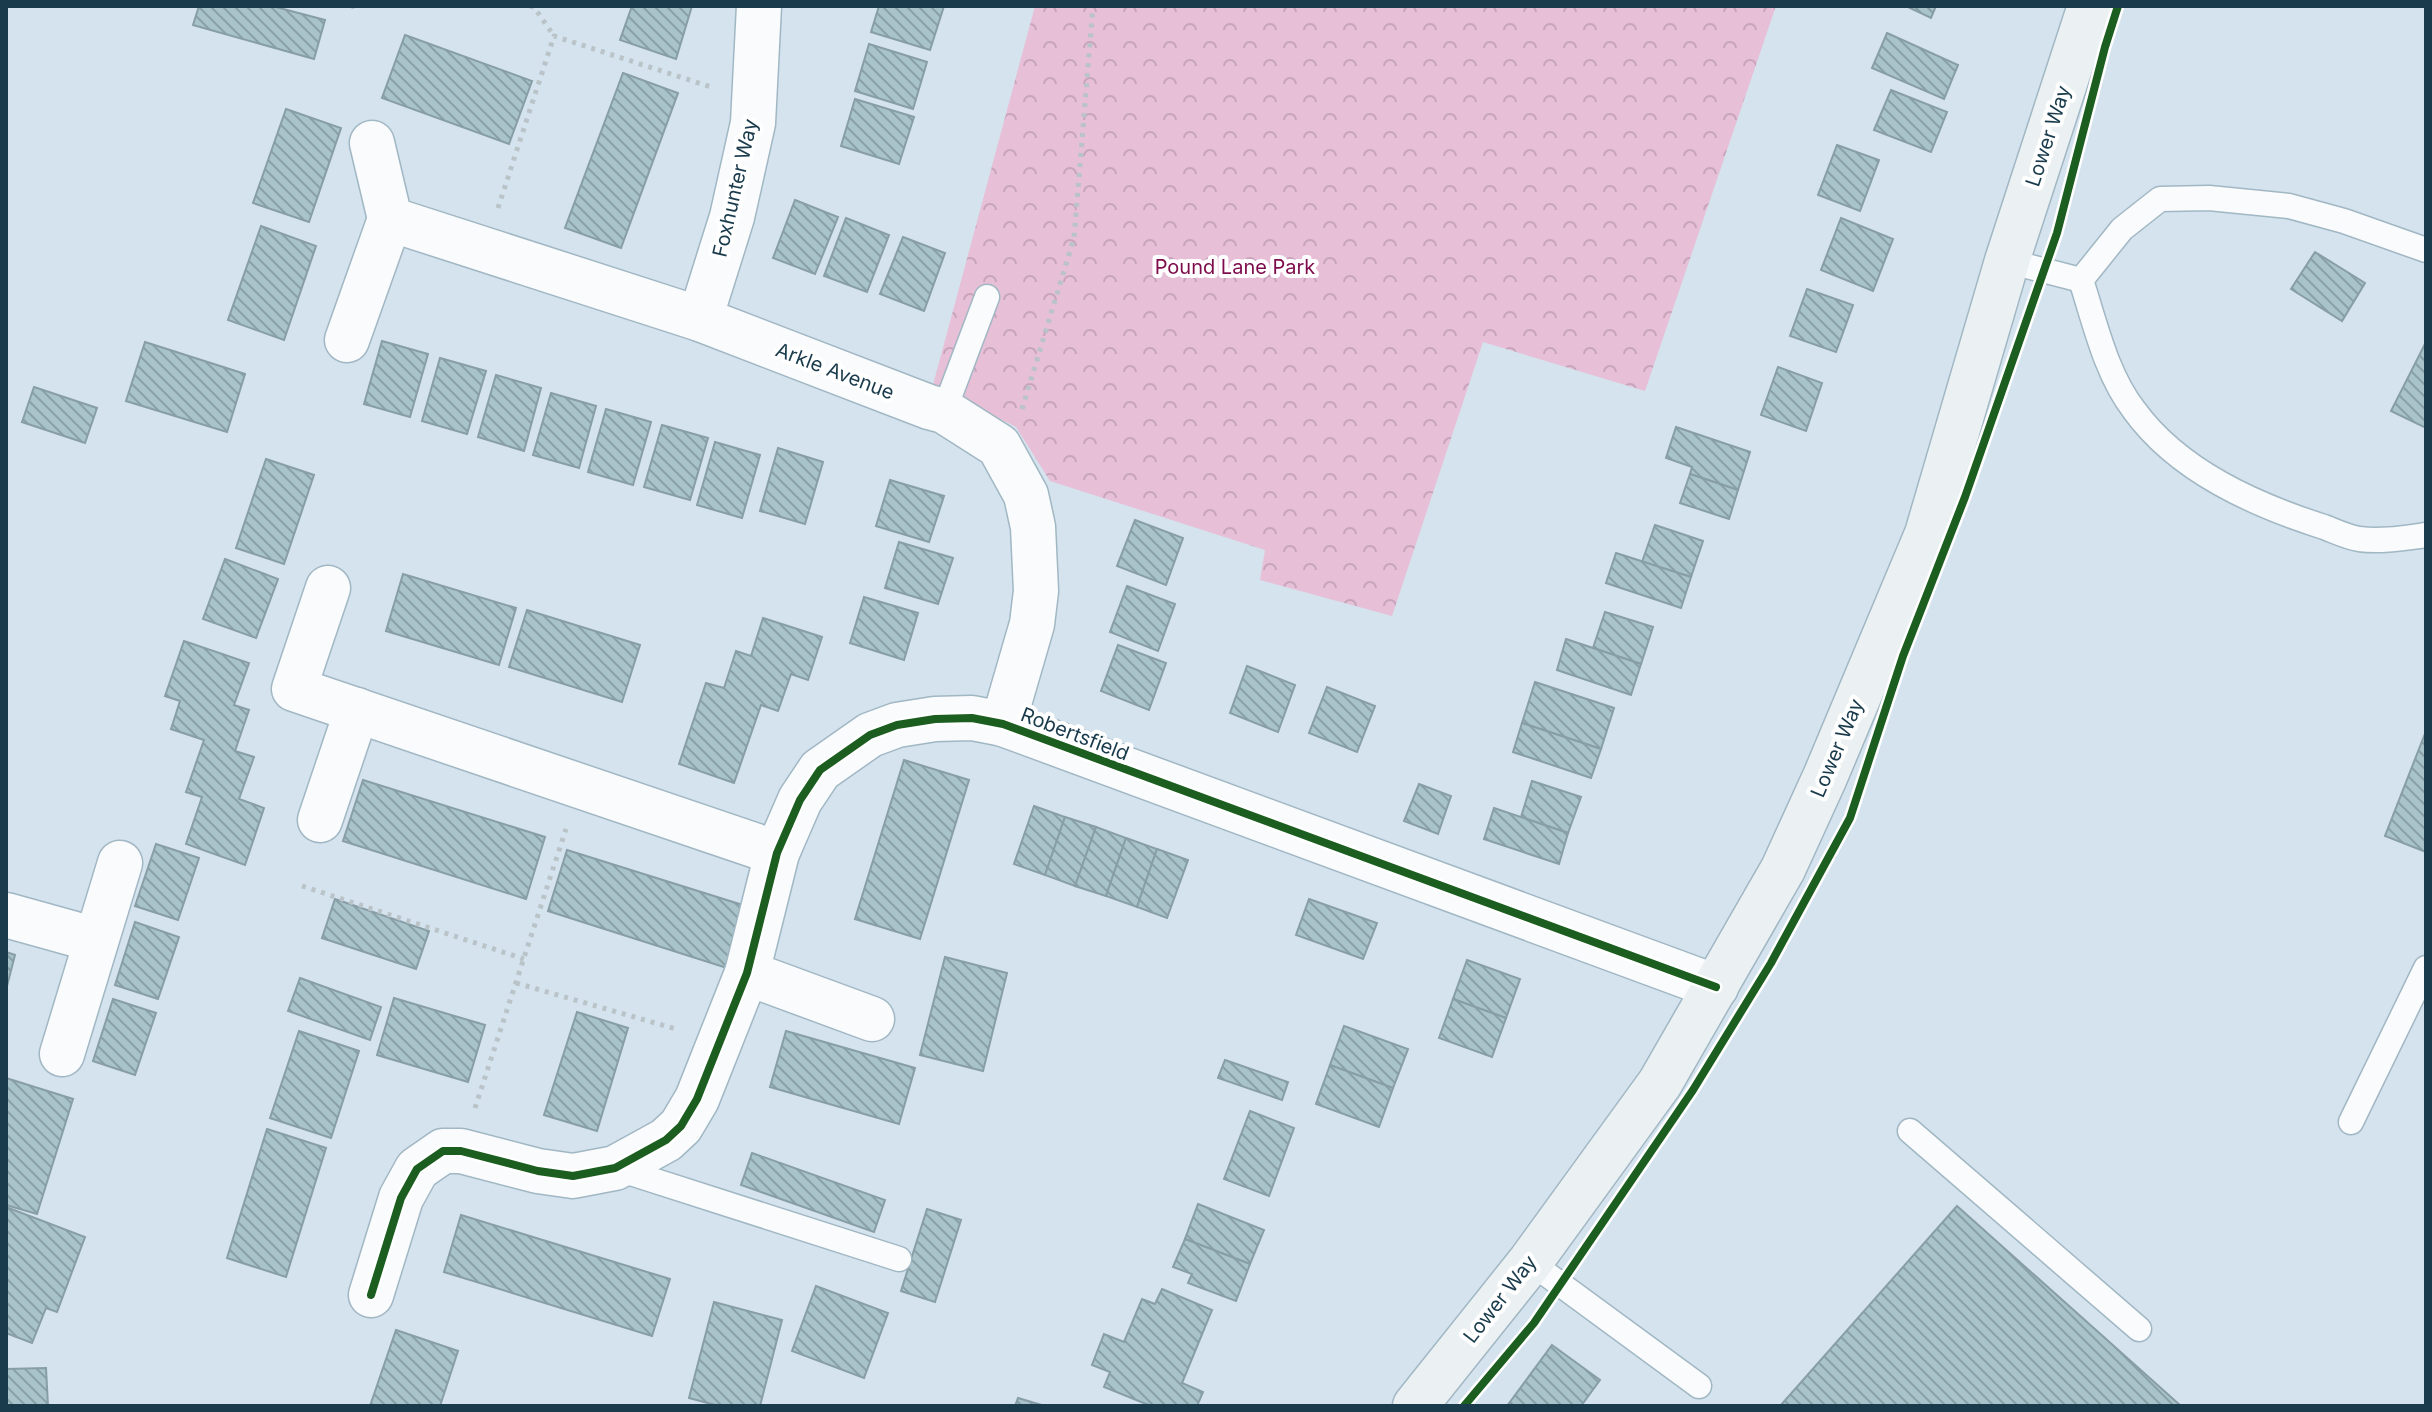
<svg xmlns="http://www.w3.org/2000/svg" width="2432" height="1412" viewBox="0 0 2432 1412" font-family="Inter,sans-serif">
<defs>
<pattern id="park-crowns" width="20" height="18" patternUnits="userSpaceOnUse" patternTransform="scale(2)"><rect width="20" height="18" fill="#e7bfd7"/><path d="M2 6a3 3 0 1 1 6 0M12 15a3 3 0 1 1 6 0" fill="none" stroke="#c6a5ba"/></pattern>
<pattern id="building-back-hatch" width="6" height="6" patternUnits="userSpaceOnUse" patternTransform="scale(2)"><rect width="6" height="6" fill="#a9c3cb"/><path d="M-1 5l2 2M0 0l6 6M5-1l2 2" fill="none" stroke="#89a0a7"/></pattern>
</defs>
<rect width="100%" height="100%" fill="#d4e3ee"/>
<polygon fill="url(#park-crowns)" points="1035,6 1776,6 1645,391 1483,342 1392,616 1260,580 1265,550 1050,481 1016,427 933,385"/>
<g fill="url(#building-back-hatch)" stroke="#889ea6" stroke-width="2">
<polygon points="199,6 272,6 325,20 314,59 193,25"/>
<polygon points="632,6 692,6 676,59 620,40"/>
<polygon points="879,6 944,6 930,50 871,32"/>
<polygon points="1906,6 1936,6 1931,18"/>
<polygon points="1887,33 1958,65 1944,99 1872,68"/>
<polygon points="405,35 532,81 509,144 382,98"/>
<polygon points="869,44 927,62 913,109 855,91"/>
<polygon points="623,73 678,93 621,248 565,228"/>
<polygon points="1891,90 1947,112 1931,152 1874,130"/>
<polygon points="855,99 914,117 899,164 841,146"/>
<polygon points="286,109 341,128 309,222 253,203"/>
<polygon points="1837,145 1879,160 1860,211 1818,195"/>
<polygon points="795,200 838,217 815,274 773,258"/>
<polygon points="846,218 889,235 867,292 824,276"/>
<polygon points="1841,218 1893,239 1873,291 1821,270"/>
<polygon points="261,226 316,246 284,340 228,320"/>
<polygon points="903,237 945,253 924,311 880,294"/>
<polygon points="2315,252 2365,283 2342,321 2291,289"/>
<polygon points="1807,289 1853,305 1836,352 1790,336"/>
<polygon points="382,341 428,354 410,417 364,404"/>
<polygon points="145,342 245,374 227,432 126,401"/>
<polygon points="2426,342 2426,428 2391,411"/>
<polygon points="440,358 486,371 467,434 422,421"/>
<polygon points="1778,367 1822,383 1806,431 1761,415"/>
<polygon points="496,375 541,388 524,451 478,437"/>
<polygon points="34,387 97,408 85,443 22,422"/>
<polygon points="551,393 596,406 579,468 533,455"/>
<polygon points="606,409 651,422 633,485 588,472"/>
<polygon points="662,425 708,438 690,500 644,487"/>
<polygon points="1676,427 1750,452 1738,490 1690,474 1692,467 1666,458"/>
<polygon points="715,442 760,455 742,518 697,505"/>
<polygon points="778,448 823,462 805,524 760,511"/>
<polygon points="266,459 314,475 284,564 236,548"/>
<polygon points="1690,474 1738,490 1729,519 1680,503"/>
<polygon points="890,480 944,496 929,542 876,526"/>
<polygon points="1135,520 1183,538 1166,585 1117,566"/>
<polygon points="1655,525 1703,541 1691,577 1642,562"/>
<polygon points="899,542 953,558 938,604 885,588"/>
<polygon points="1616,553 1691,577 1681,608 1606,583"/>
<polygon points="225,559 278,579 256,638 203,619"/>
<polygon points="403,574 516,608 499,665 386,631"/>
<polygon points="1127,586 1175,604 1158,651 1110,632"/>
<polygon points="864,597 918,613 904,660 850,643"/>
<polygon points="527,610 640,645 622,702 509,667"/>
<polygon points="1605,612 1653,627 1641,664 1593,648"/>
<polygon points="763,618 822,637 808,680 791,674 778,711 761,705 734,783 679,764 706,683 724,688 736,651 751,656"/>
<polygon points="1566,639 1641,664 1631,695 1557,670"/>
<polygon points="184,641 249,663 234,705 249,710 235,751 254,757 239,799 264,808 245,865 186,844 202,797 186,792 204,740 171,729 180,701 165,696"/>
<polygon points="1118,645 1166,663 1149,710 1101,691"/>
<polygon points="1247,666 1295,685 1278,732 1230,713"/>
<polygon points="1535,682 1614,708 1601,749 1522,723"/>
<polygon points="1327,687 1375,706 1357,752 1309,733"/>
<polygon points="1522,723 1601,749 1591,778 1513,752"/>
<polygon points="2426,731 2426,852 2385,836"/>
<polygon points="904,760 969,780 920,939 855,919"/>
<polygon points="363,780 545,837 526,899 343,841"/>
<polygon points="1532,781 1581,797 1568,833 1521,817"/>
<polygon points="1419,784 1451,796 1438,834 1404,821"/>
<polygon points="1034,806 1065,817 1045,875 1014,864"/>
<polygon points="1494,808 1568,833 1559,864 1484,839"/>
<polygon points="1065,817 1096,827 1075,886 1045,875"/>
<polygon points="1096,827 1126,838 1106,896 1075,886"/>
<polygon points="1126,838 1157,849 1137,907 1106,896"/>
<polygon points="156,844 199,858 178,920 135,906"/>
<polygon points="1157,849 1188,860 1167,918 1137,907"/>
<polygon points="567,850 749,907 730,969 548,911"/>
<polygon points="335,899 429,931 416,969 322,938"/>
<polygon points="1309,899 1377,923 1363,959 1296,935"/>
<polygon points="135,922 179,937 158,999 115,985"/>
<polygon points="6,952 15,955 6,990"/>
<polygon points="945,957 1007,973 983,1071 920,1055"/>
<polygon points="1467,960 1520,979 1506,1018 1453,999"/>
<polygon points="300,978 381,1007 370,1040 288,1011"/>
<polygon points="394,998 485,1025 468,1082 377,1055"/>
<polygon points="113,999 156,1013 135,1075 93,1061"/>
<polygon points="1453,999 1506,1018 1492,1057 1439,1038"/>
<polygon points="577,1012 628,1028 597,1131 544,1115"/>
<polygon points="1344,1026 1408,1049 1393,1088 1330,1065"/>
<polygon points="299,1031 359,1051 331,1138 270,1118"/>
<polygon points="786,1031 915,1068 899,1124 770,1087"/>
<polygon points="1225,1060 1288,1082 1282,1100 1218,1078"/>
<polygon points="1330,1065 1393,1088 1379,1127 1316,1104"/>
<polygon points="6,1078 73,1099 37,1214 6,1205"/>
<polygon points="1250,1111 1294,1128 1269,1196 1224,1179"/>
<polygon points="267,1129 326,1148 286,1277 227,1258"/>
<polygon points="752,1153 885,1200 874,1232 741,1185"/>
<polygon points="1198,1204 1264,1230 1250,1264 1185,1239"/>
<polygon points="1957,1206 2181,1406 1780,1406"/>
<polygon points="6,1207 85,1237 57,1312 46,1308 32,1343 6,1333"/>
<polygon points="927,1209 961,1220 935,1302 901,1291"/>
<polygon points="461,1215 670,1279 652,1336 444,1272"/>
<polygon points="1185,1239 1250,1264 1236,1301 1188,1283 1192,1274 1173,1267"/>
<polygon points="816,1286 888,1313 864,1378 792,1351"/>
<polygon points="1162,1289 1212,1310 1182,1383 1203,1392 1197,1406 1151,1406 1104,1387 1110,1372 1092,1365 1104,1334 1124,1342 1142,1299 1155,1304"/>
<polygon points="714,1302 782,1320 760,1406 719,1406 689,1398"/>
<polygon points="396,1330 458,1351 440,1406 370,1406"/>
<polygon points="1552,1345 1600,1380 1581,1406 1507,1406"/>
<polygon points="46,1368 48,1406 6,1406 6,1369"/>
<polygon points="1018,1398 1045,1406 1015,1406"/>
</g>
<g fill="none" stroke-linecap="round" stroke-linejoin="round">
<g stroke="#a1b7c4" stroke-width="27">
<g id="lane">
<polyline points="2007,261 2081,280"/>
<path d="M 2081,280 C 2095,323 2106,374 2134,410 C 2178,471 2255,505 2324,527 C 2335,531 2347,537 2359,539 C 2381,542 2404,538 2426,535"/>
<polyline points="2081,280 2122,229 2160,199 2209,198 2289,206 2344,221 2426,250"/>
<polyline points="944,411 987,297"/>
<polyline points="2351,1122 2426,968"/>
<polyline points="1910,1131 2139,1329"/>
<polyline points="615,1168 899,1259"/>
<polyline points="1530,1262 1699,1386"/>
</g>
</g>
<g stroke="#a1b7c4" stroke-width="47">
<g id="street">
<polyline points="372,143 390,219 700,319 929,407 944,411 999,446 1026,495 1033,527 1036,591 1032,624 1003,724"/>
<polyline points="700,319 732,217 753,123 759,6"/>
<polyline points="347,340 390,219"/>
<polyline points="328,588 294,689 777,853"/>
<polyline points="320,820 357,710"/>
<polyline points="6,915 96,940"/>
<polyline points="747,973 872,1019"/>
<polyline points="62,1054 120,863"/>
<polyline points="371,1295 401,1198 417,1169 443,1151 461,1151 538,1171 573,1176 615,1168 666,1140 681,1126 697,1099 747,973 777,853 800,800 820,770 870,735 897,725 935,719 972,718 1003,724 1716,987"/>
</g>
</g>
<g stroke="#a1b7c4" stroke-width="47">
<polyline id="secondary" points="1415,1406 1530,1262 1660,1083 1783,869 1825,777 1927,534 2007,261 2090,6"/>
</g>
<g stroke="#b9c3c8" stroke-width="5" stroke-dasharray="4 6" stroke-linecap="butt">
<polyline points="530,6 534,7 554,36"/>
<polyline points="351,7 354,6"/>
<polyline points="498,208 554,36 711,87"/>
<polyline points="1022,409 1074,238 1093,6"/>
<polyline points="302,886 524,959"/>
<polyline points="516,983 676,1029"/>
<polyline points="475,1108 566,829"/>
</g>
<use href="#lane" stroke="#f9fbfc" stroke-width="24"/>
<use href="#street" stroke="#f9fbfc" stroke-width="44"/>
<use href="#secondary" stroke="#ebf1f2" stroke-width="44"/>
<g stroke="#fff" stroke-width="13">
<g id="cycleway">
<polyline points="371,1295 401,1198 417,1169 443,1151 461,1151 538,1171 573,1176 615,1168 666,1140 681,1126 697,1099 747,973 777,853 800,800 820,770 870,735 897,725 935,719 972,718 1003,724 1716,987"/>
<polyline points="1464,1406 1534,1323 1693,1090 1771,963 1850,818 1903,656 1965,497 2057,233 2105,47 2118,6"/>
</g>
</g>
<use href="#cycleway" stroke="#1b5e20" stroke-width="8"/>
</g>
<g text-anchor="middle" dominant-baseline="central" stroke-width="8" stroke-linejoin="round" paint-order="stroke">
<g font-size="20" fill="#1a3b4c" stroke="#fff">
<text transform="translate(2048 136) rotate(-72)">Lower Way</text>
<text transform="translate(735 188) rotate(-77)">Foxhunter Way</text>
<text transform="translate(835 371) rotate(21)">Arkle Avenue</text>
<text transform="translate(1075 734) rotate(21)">Robertsfield</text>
<text transform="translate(1837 748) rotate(-67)">Lower Way</text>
<text transform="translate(1500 1299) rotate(-52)">Lower Way</text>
</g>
<g font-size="20" fill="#7e0c4c" stroke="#fff">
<text x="1235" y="267">Pound Lane Park</text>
</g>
</g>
<rect width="2432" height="1412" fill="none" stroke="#1a3b4c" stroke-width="16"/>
</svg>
